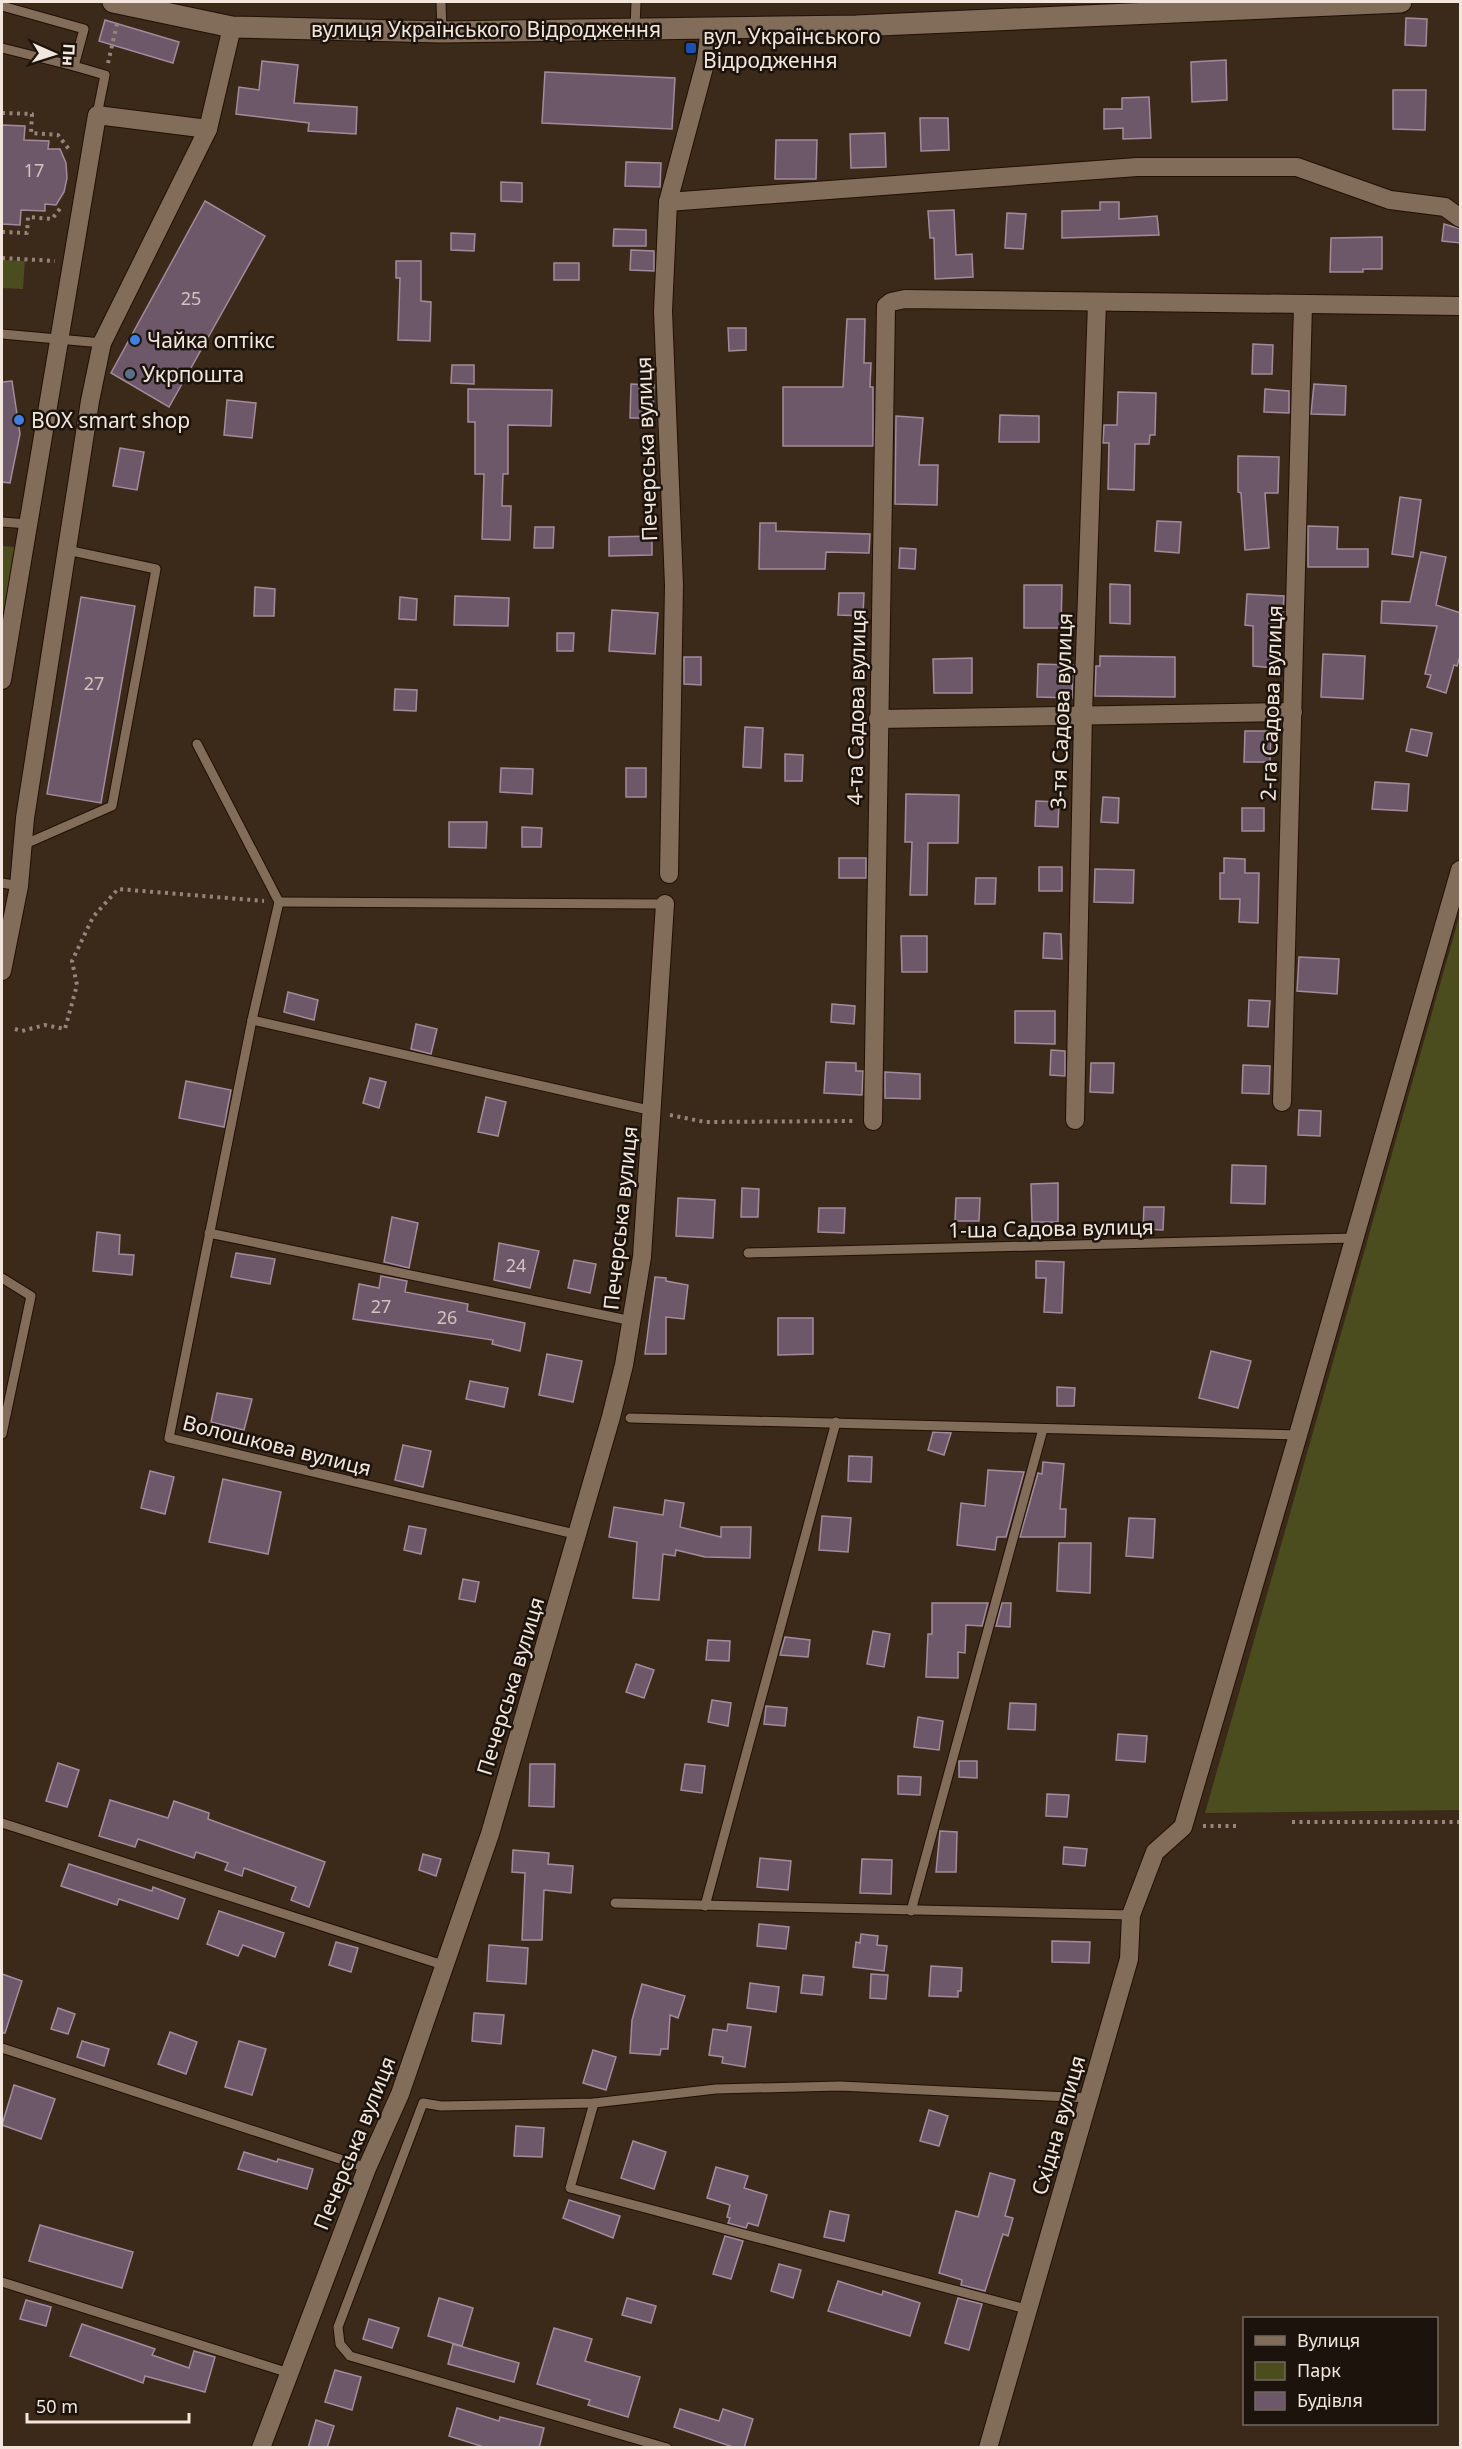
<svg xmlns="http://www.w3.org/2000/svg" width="1462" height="2449" viewBox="0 0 1462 2449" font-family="'Noto Sans',sans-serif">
<rect width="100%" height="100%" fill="#3b2919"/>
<g fill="#4c4d1f">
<polygon points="2,260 25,261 23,289 2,288"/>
<polygon points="2,546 15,547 2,626"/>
<polygon points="1460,914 1460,1810 1205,1813"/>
</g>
<g fill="#6d5869" stroke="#a28b9d" stroke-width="1.5">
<polygon points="1406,18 1427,19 1426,46 1405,45"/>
<polygon points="105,20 179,42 173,63 99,41"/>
<polygon points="1226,60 1227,100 1192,102 1191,62"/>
<polygon points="262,61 298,65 294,103 357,107 356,134 308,131 309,123 236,114 239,87 259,90"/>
<polygon points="545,72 675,78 672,129 542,123"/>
<polygon points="1393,90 1426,90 1425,130 1393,129"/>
<polygon points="1149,97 1151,138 1123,139 1123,128 1104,129 1104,109 1122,109 1122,98"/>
<polygon points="920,118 948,118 949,150 921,151"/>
<polygon points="2,125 25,126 24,140 49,141 48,149 60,149 66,163 67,178 64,192 56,205 45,204 45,211 21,210 20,225 2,224"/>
<polygon points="885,133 886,167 851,168 850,134"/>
<polygon points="776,140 817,140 816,179 775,179"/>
<polygon points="626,162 661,163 660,187 625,186"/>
<polygon points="501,182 522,183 522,202 501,201"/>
<polygon points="205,201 265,236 169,407 111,373"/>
<polygon points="1100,202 1119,202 1119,219 1157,216 1159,235 1062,238 1062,211 1100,210"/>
<polygon points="954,210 956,255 972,254 973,277 935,279 934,238 930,238 928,211"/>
<polygon points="1007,213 1026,214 1023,249 1005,248"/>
<polygon points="1444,224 1461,229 1461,243 1442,241"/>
<polygon points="614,229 646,230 646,246 613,246"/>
<polygon points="451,233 475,234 474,251 451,250"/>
<polygon points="1382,237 1382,269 1363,269 1363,272 1330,272 1331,238"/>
<polygon points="631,250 654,251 654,271 630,270"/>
<polygon points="396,261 421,261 421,301 431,302 430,341 398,340 400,278 396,278"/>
<rect x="554" y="263" width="25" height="17"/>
<polygon points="847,319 865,319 864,363 871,363 870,387 873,387 873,446 783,446 783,387 843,387"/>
<polygon points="728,328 746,328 746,350 729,351"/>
<polygon points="1253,344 1273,345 1272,374 1252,374"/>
<polygon points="452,365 474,365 474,384 451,383"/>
<polygon points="12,381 20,434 10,483 2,482 2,382"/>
<polygon points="631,384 654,385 653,418 630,418"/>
<polygon points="1314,384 1346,386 1345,415 1311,414"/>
<polygon points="468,389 552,390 551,426 508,425 508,474 503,474 502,506 511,506 510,540 482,539 484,474 475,474 475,422 468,422"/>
<polygon points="1265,389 1289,391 1289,413 1264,412"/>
<polygon points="1118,392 1156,393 1155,435 1150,435 1149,444 1135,444 1134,490 1108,489 1109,443 1103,443 1104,425 1117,425"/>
<polygon points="227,400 256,403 252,438 224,435"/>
<polygon points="1000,415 1039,416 1039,442 999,442"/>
<polygon points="896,416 923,418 919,465 938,465 937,505 895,504"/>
<polygon points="120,448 144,452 137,490 113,486"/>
<polygon points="1238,456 1279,457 1278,493 1265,493 1269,548 1245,550 1241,493 1238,492"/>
<polygon points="1400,497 1421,500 1413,557 1392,554"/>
<polygon points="1157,521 1181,522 1179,553 1155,551"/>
<polygon points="760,523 776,523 776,531 870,534 869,553 826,552 825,569 759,569"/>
<polygon points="1308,526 1338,527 1337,549 1368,549 1368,567 1308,567"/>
<polygon points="535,527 554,527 553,548 534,548"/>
<polygon points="652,536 652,555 609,556 609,537"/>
<polygon points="900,548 916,549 915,569 899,568"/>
<polygon points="1421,552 1446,557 1436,605 1461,613 1461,653 1457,666 1454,665 1446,693 1427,687 1431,675 1425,674 1437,626 1381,623 1382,601 1410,602"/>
<polygon points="1110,584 1130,585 1130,624 1110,623"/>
<polygon points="1024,585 1062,585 1061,628 1024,628"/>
<polygon points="255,587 275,589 274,616 254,616"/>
<polygon points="839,593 864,593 863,616 838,615"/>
<polygon points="1247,594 1284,596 1282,626 1276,626 1274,668 1253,666 1253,626 1245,625"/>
<polygon points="455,596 509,598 508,626 454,625"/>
<polygon points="81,597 135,606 101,803 47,794"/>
<polygon points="400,597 417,599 416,620 399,619"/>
<polygon points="612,610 658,613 655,654 609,651"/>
<polygon points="557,633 574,633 573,651 557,651"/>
<polygon points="1323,654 1365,656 1363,699 1321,697"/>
<polygon points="1100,656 1175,657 1175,697 1095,696 1096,666 1100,666"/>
<polygon points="684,657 701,657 701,685 684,684"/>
<polygon points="972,658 972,693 934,693 933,659"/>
<polygon points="1038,664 1073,665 1072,698 1037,697"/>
<polygon points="395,689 417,690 416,711 394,710"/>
<polygon points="745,727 763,728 761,768 743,767"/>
<polygon points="1411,729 1432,733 1427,756 1406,751"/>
<polygon points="1245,731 1271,731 1270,762 1244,762"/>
<polygon points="785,754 803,755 802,781 785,781"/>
<polygon points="501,768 533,769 532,794 500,792"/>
<rect x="626" y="768" width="20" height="29"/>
<polygon points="1375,782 1409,784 1407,811 1372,809"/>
<polygon points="906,794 959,795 958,843 928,843 927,895 910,895 912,842 905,842"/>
<polygon points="1103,797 1119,798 1118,823 1101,822"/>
<polygon points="1036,801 1059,802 1058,827 1035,826"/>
<rect x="1242" y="808" width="22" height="23"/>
<polygon points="449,822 487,822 486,848 449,847"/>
<polygon points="522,827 542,828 541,847 522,847"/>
<rect x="839" y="858" width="27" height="20"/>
<polygon points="1224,858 1245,859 1245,873 1259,873 1258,923 1239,922 1240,899 1220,899 1220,873 1224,873"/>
<rect x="1039" y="867" width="23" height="24"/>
<polygon points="1095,869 1134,870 1133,903 1094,902"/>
<polygon points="976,878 996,878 995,904 975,904"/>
<polygon points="1044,933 1061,934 1062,959 1043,958"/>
<polygon points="901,936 927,936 927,972 902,972"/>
<polygon points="1299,957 1339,959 1337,994 1297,991"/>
<polygon points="288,992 318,1000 314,1020 284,1012"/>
<polygon points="1249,1000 1270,1001 1268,1027 1248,1026"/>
<polygon points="832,1004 855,1006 854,1024 831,1022"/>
<polygon points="1015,1011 1055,1011 1055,1044 1015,1043"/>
<polygon points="416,1024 437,1029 431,1054 411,1049"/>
<polygon points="1051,1050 1065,1051 1065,1076 1050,1075"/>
<polygon points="826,1062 856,1063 856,1071 863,1071 862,1095 824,1093"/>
<polygon points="1091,1063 1114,1063 1113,1093 1090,1092"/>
<polygon points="1243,1065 1270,1066 1269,1094 1242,1093"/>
<polygon points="885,1072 920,1074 920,1099 885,1098"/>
<polygon points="370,1078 386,1082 379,1108 363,1103"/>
<polygon points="186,1081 231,1090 224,1127 179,1118"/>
<polygon points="486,1097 506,1102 498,1136 478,1132"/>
<polygon points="1299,1110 1321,1111 1320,1136 1298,1135"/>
<polygon points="1232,1165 1266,1166 1265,1204 1231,1203"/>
<polygon points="1058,1183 1058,1222 1032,1222 1031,1184"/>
<polygon points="742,1188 759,1189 758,1217 741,1217"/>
<polygon points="678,1198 715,1200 713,1238 676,1236"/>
<polygon points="956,1198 980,1198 979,1221 955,1221"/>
<polygon points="1144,1207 1164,1207 1163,1230 1143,1229"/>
<polygon points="819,1208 845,1208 844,1233 818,1232"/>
<polygon points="392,1217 418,1223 409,1268 384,1262"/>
<polygon points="97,1232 120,1235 119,1254 134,1255 132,1275 93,1271"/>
<polygon points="499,1243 539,1251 530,1288 494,1280"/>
<polygon points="236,1253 275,1259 270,1284 231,1277"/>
<polygon points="574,1260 596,1264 590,1293 568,1288"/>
<polygon points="1036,1261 1064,1262 1062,1313 1044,1312 1046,1278 1036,1278"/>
<polygon points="381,1276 407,1281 405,1292 468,1304 467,1311 525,1323 520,1351 492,1344 493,1340 353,1319 359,1284 379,1288"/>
<polygon points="655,1277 666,1278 666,1281 688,1285 684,1319 666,1317 666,1354 645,1354"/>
<polygon points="778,1318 813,1318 813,1354 778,1355"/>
<polygon points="1211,1351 1251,1361 1238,1408 1199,1398"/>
<polygon points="547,1354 582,1361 573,1402 539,1395"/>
<polygon points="470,1381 508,1388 504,1407 466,1399"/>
<polygon points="1057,1387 1075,1388 1074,1406 1057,1406"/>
<polygon points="217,1393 252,1399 244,1430 211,1422"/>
<polygon points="933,1432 951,1433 944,1455 928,1450"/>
<polygon points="403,1445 431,1451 423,1487 395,1480"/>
<polygon points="849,1456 872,1457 871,1482 848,1481"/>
<polygon points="1043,1462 1064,1464 1060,1509 1066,1509 1065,1537 1020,1537 1038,1473 1042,1474"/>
<polygon points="988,1470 1024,1472 1006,1537 997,1537 995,1550 957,1545 961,1503 985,1506"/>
<polygon points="150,1471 174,1477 165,1514 141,1508"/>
<polygon points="223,1479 281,1492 268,1554 209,1542"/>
<polygon points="665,1500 684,1503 680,1527 721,1537 721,1527 751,1527 750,1558 705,1557 676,1550 675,1556 663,1554 659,1600 633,1598 637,1542 609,1537 614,1507 663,1515"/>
<polygon points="822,1516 851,1518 848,1552 819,1550"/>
<polygon points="1129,1518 1155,1519 1153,1558 1126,1556"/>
<polygon points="409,1526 426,1529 421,1554 404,1550"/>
<polygon points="1059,1543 1091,1543 1090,1593 1057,1591"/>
<polygon points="463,1579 479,1582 475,1602 459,1599"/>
<polygon points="932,1603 988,1603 982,1626 966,1625 965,1653 958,1652 958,1678 926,1677 928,1634 932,1634"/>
<polygon points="1002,1603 1011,1603 1010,1627 996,1626"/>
<polygon points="873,1631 890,1634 884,1667 867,1664"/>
<polygon points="785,1637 810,1640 808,1657 780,1655"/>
<polygon points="708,1640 730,1641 729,1661 706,1660"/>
<polygon points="636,1664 654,1670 644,1698 626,1692"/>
<polygon points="712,1700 731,1703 728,1726 708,1722"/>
<polygon points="1010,1703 1036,1704 1035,1730 1008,1729"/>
<polygon points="766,1706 787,1708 785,1726 764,1724"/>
<polygon points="918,1717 943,1721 939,1750 914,1747"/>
<polygon points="1118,1734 1147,1736 1145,1762 1116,1760"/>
<polygon points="959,1761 977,1761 977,1778 959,1777"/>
<polygon points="58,1763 79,1770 67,1807 46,1801"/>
<polygon points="530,1764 555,1764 554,1807 529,1806"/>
<polygon points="685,1764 705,1766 702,1793 681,1790"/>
<polygon points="898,1776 921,1777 920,1795 898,1794"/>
<polygon points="1047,1794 1069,1795 1067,1817 1046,1816"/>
<polygon points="110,1800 168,1818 174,1801 209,1813 208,1819 325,1862 309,1907 291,1900 296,1887 244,1868 242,1876 225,1870 228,1863 196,1852 194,1858 138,1839 135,1847 99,1836"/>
<polygon points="940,1831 957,1832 956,1872 936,1872"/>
<polygon points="1064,1847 1087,1849 1085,1866 1063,1864"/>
<polygon points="513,1850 549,1853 548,1864 573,1866 571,1893 544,1890 542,1940 522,1940 525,1873 512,1872"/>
<polygon points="423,1854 441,1859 436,1876 419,1870"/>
<polygon points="760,1858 791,1861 788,1890 757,1887"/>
<polygon points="862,1859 892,1860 891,1894 860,1893"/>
<polygon points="69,1864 152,1891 153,1887 185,1899 178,1919 119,1899 117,1905 61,1886"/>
<polygon points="219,1911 284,1933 275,1957 243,1945 238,1956 207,1944"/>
<polygon points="759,1924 789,1927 786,1949 757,1946"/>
<polygon points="861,1934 878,1936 877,1945 887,1946 884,1971 853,1967 856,1942 860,1943"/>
<polygon points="1052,1941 1090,1942 1089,1963 1052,1962"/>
<polygon points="336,1942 358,1948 351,1972 329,1965"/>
<polygon points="489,1945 528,1948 526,1984 487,1981"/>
<polygon points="931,1966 962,1968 961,1991 958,1991 958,1997 929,1996"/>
<polygon points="2,1974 22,1981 5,2033 2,2033"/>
<polygon points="871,1974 888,1975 886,1999 870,1998"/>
<polygon points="803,1975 824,1977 822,1995 801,1993"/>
<polygon points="750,1983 779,1987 776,2012 747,2008"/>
<polygon points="642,1984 685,1996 678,2018 670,2015 668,2049 661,2049 660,2055 630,2053 632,2020"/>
<polygon points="58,2008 75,2014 68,2034 51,2029"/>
<polygon points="474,2013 504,2015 501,2044 472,2041"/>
<polygon points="728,2024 751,2027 745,2067 722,2063 723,2057 709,2055 713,2029 727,2031"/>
<polygon points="170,2032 197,2042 186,2074 158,2064"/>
<polygon points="82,2041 109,2049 104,2066 77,2057"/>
<polygon points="239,2041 266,2049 252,2095 225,2087"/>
<polygon points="593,2050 616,2057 606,2090 583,2083"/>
<polygon points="14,2085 55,2099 41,2139 2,2125"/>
<polygon points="929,2110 948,2116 939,2146 920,2141"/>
<polygon points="516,2126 544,2128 542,2157 514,2156"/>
<polygon points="633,2141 666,2152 654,2189 621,2178"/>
<polygon points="244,2152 277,2162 278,2159 313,2169 307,2189 238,2169"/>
<polygon points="716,2167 748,2176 744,2188 767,2195 758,2226 748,2223 746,2228 728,2223 730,2218 727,2217 730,2205 707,2198"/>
<polygon points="990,2173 1015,2180 1005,2216 1013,2218 1008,2236 1003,2234 985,2291 961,2285 962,2280 939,2273 956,2211 978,2217"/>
<polygon points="569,2200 620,2216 613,2238 563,2218"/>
<polygon points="830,2211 849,2215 844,2241 824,2237"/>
<polygon points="40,2225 133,2252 122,2288 29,2261"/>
<polygon points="725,2236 743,2241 731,2279 713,2274"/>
<polygon points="779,2264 801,2270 793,2298 771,2291"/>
<polygon points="838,2281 882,2295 883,2291 920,2303 910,2336 828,2311"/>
<polygon points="439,2298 473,2308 462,2346 428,2336"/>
<polygon points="627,2298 656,2306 651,2323 622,2315"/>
<polygon points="958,2298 982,2304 969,2350 945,2343"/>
<polygon points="26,2300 51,2307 46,2326 20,2319"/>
<polygon points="369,2319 399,2328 392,2348 363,2339"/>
<polygon points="82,2324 155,2349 152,2355 189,2368 194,2351 215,2357 205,2392 145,2376 143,2383 70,2356"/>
<polygon points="554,2328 592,2339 585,2361 640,2377 628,2417 588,2405 590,2400 537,2384"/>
<polygon points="453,2344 519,2363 514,2382 448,2364"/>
<polygon points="335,2370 361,2377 352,2410 325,2402"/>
<polygon points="457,2408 499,2421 500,2417 544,2428 539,2448 487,2448 449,2436"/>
<polygon points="680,2409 719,2421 723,2409 753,2419 744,2448 736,2448 674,2427"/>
<polygon points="316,2420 334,2426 327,2448 308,2448"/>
</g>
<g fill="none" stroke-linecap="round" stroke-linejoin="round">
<g stroke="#211103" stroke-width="11">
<g id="service">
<polyline points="441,2 442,32"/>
<polyline points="2,6 84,29 74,66 105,75 97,115"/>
<polyline points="635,28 636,2"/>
<polyline points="2,48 74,66"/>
<polyline points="2,334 102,343"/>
<polyline points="2,522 28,524"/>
<polyline points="197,744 279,902 252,1020 169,1438 579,1535"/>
<polyline points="23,845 112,806 156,569 67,550"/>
<polyline points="2,883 19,886"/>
<polyline points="279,902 665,904"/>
<polyline points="252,1020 653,1111"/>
<polyline points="209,1233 632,1321"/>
<polyline points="748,1253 1355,1238"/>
<polyline points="2,1278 31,1296 2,1434"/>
<polyline points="630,1418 1298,1435"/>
<polyline points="2,1823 443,1965"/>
<polyline points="615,1903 1131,1915"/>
<polyline points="705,1906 836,1422"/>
<polyline points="911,1911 1043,1429"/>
<polyline points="2,2048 367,2168"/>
<polyline points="594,2103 570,2188 1026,2309"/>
<polyline points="2,2282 289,2373"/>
<polyline points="667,2448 350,2356 340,2344 338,2327 423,2103 441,2106 594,2103 716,2089 840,2086 1090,2098"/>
</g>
</g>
<g stroke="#211103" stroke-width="20">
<g id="minor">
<polyline points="668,202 1137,167 1297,167 1390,200 1445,207 1460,218"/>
<polyline points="2,680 97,115 208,129"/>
<polyline points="878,719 1293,712"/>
<polyline points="669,874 674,585 663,311 668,202 706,60 710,29"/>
<polyline points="2,971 19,886 25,818 90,401 102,343 208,129 232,27"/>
<polyline points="1282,1102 1303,304"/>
<polyline points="1075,1120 1083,714 1097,302"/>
<polyline points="873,1121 886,306 891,302 905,299 1460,306"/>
<polyline points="261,2448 367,2168 400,2094 490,1834 611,1417 624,1365 642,1257 665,904"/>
<polyline points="988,2448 1129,1959 1131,1915 1155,1852 1183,1827 1298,1435 1460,870"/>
</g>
</g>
<g stroke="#211103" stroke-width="23">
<polyline id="tertiary" points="113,2 232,27 442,32 856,26 1401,2"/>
</g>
<g stroke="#958679" stroke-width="4" stroke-dasharray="3 4.5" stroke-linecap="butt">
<polyline points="108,63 117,24"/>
<polyline points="2,113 32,114 31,133 58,135 71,152"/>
<polyline points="2,232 27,233 28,217 52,219 62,206"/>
<polyline points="2,258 55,261"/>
<polyline points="15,1029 22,1031 45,1025 65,1029 77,985 72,961 93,917 118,889 264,901"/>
<polyline points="670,1115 705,1122 854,1121"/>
<polyline points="1292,1822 1460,1822"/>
<polyline points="1203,1826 1238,1826"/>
</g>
<use href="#service" stroke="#826d5b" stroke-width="9"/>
<use href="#minor" stroke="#826d5b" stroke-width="18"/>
<use href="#tertiary" stroke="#826d5b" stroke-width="21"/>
</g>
<rect fill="#1a4fb4" stroke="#1c140c" stroke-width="2" x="685" y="42" width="12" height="12" rx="3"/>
<g fill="#3f7fe0" stroke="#1c140c" stroke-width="2">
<circle cx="135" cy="340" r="6"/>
<circle cx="19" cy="420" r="6"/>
</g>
<circle fill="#5c6f8a" stroke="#1c140c" stroke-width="2" cx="130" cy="374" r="6"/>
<g text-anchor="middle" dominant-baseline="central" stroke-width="5" stroke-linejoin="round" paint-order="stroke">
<g font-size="18" fill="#d2c3c0">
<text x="34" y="170">17</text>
<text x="191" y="298">25</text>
<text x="94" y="683">27</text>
<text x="516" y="1265">24</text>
<text x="381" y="1306">27</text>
<text x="447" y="1317">26</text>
</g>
<g font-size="21" fill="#f3e7dd" stroke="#1c140c">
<text x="486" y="29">вулиця Українського Відродження</text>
<text transform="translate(646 449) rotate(-92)">Печерська вулиця</text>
<text transform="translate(1271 703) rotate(-88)">2-га Садова вулиця</text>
<text transform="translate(856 707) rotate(-89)">4-та Садова вулиця</text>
<text transform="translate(1061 711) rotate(-88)">3-тя Садова вулиця</text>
<text transform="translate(620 1218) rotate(-84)">Печерська вулиця</text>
<text transform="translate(1051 1228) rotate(-1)">1-ша Садова вулиця</text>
<text transform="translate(277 1445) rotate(14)">Волошкова вулиця</text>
<text transform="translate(510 1686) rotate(-73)">Печерська вулиця</text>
<text transform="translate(1058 2125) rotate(-74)">Східна вулиця</text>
<text transform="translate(354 2143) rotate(-68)">Печерська вулиця</text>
</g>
<g font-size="21" fill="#f3e7dd" stroke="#1c140c" text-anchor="start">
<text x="703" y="36">вул. Українського<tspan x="703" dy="24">Відродження</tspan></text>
<text x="147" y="340">Чайка оптікс</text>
<text x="142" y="374">Укрпошта</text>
<text x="31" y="420">BOX smart shop</text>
</g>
</g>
<rect width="1462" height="2449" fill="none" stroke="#f3e7dd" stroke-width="6"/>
<rect x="1243" y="2317" width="195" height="108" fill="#1c140c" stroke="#726860" stroke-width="1.5"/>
<rect x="1255" y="2336" width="30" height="9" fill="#826d5b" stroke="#726860" stroke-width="1.5"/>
<text x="1297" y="2347" font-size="18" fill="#f3e7dd">Вулиця</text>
<rect x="1255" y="2362" width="30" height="18" fill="#4c4d1f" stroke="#726860" stroke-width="1.5"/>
<text x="1297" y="2377" font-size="18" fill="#f3e7dd">Парк</text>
<rect x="1255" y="2392" width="30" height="18" fill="#6d5869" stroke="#726860" stroke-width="1.5"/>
<text x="1297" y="2407" font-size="18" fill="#f3e7dd">Будівля</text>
<g transform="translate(54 54) rotate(93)" stroke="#1c140c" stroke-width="4.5" paint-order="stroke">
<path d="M0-4.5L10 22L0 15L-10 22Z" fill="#f3e7dd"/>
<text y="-9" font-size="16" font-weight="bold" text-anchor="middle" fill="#f3e7dd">Пн</text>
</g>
<path d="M27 2413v9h162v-9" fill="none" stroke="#f3e7dd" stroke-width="3"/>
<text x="36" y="2413" font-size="18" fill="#f3e7dd" stroke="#1c140c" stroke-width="4.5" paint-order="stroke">50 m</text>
</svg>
